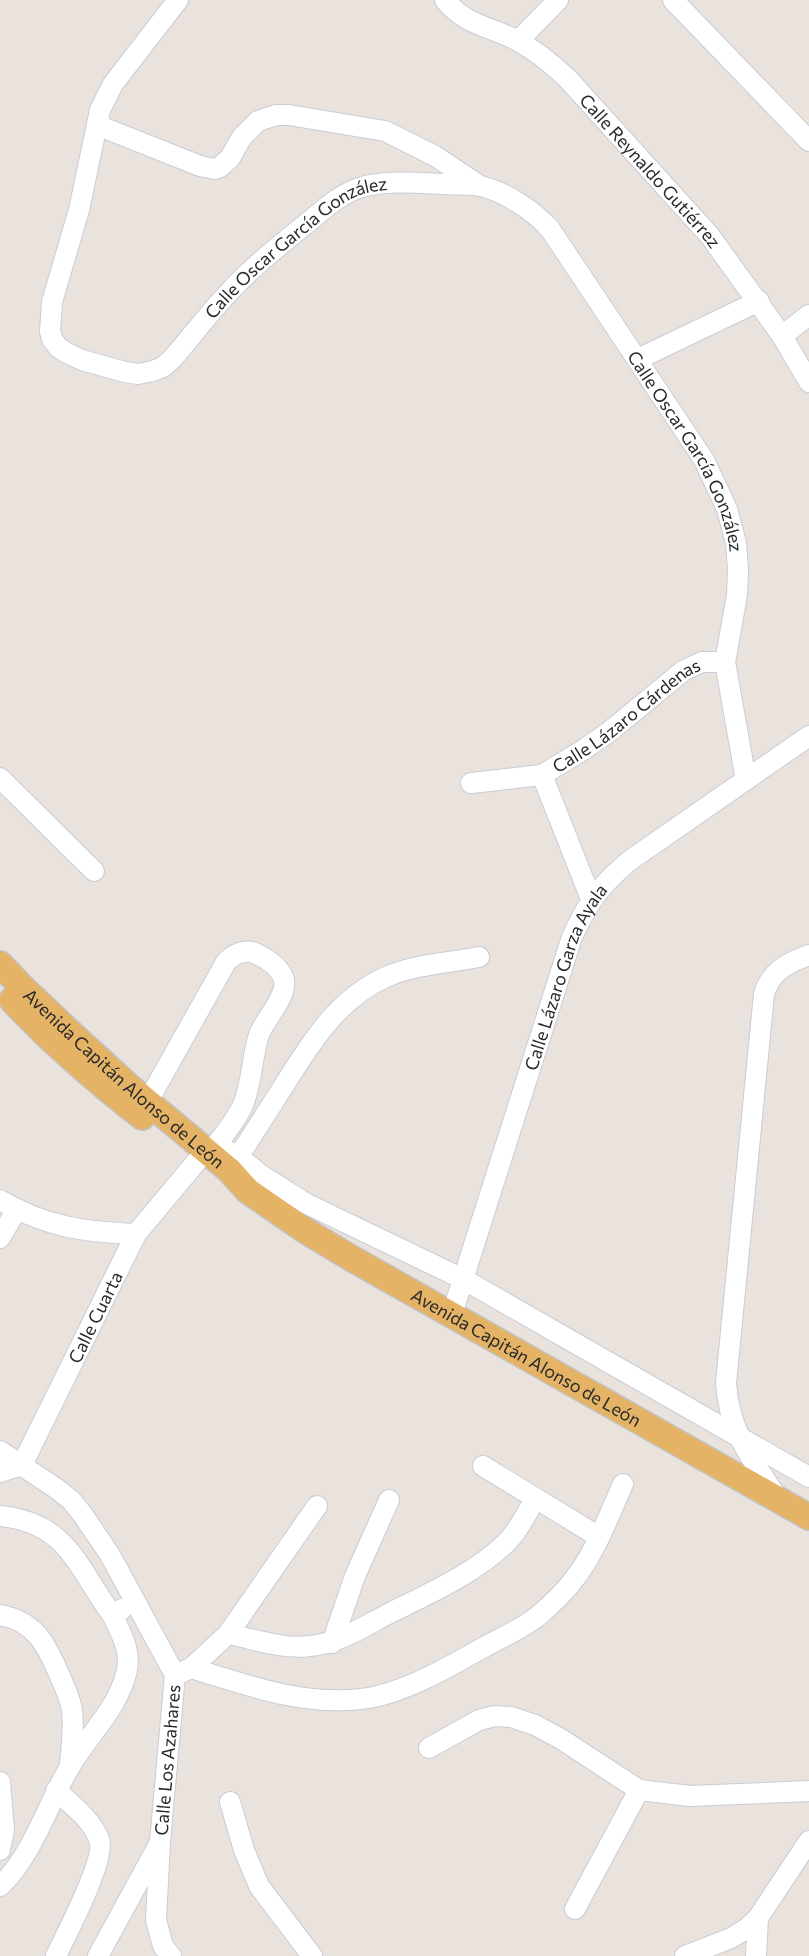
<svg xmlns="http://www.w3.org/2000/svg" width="809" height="1956" viewBox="0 0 809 1956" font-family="Commissioner,sans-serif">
<rect width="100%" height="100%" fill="#eae2dc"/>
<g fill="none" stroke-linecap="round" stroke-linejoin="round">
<g stroke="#c8cdd6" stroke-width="22">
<g id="minor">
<path id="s1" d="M 178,0 L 113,84 L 100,110 L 79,210 L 52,302 L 50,331 L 52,339 L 58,347 L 65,352 L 82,360 L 125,372 L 138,374 L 153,371 L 163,367 L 172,359 C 193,335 212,309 234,287 C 256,264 281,244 306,224 C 323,210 341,193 362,187 C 389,180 418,183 446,184 C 457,185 469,184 480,186 C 504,191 534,211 550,229 L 704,460 L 727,509 L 736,543 L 738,569 L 737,595 L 725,662 L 746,780"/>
<path id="s2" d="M 445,0 C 466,26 490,26 518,41 C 536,51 552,64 567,78 L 710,236 L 782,336 L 809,382"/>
<polyline points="673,0 809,141"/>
<polyline points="518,41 558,0"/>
<polyline points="97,125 200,166 215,169 220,167 230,158 242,137 258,121 276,115 289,115 385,131 435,156 480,186"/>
<polyline points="782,336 809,315"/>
<polyline points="638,359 759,301"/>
<polyline points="542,775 591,899"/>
<polyline points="0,778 94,871"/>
<path id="s3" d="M 471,783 L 542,775 L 583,750 L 609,732 L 683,671 L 702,662 L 725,662"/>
<path d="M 140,1113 L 148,1101 L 226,962 C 234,954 245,948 257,954 C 267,959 281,968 284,980 C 287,996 267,1017 260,1032 C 251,1056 253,1083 242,1107 C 236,1120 225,1133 216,1145"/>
<path d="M 231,1167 C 249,1141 266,1114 283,1087 C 310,1044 338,998 386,977 C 415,964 449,963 479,957"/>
<path d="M 0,1200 C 46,1227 84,1232 136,1234"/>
<polyline points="0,1238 17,1209"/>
<path id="s4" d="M 452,1314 L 572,937 C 588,902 600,886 629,861 L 809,736"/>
<polyline points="0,1451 57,1489 71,1500 83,1515 110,1555 175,1675 160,1842 156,1920 163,1946 171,1956"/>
<polyline points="483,1466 599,1537"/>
<path id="s5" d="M 0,1472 L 22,1465 L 136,1234 L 197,1161 L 212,1147 L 216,1145 L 238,1156 L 261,1175 L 307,1204 L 463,1279 L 809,1477"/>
<path d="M 778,1499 C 752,1459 729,1432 726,1383 L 764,994 C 771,971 787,963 809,955"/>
<path d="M 0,1516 C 69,1523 77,1568 113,1616 L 122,1609"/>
<path d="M 0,1615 C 35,1621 46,1644 59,1674 C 64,1686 70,1697 72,1710 C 74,1728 72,1746 70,1764"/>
<path d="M 228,1634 C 255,1639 283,1650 310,1646 C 339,1643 363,1627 388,1614 C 428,1594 472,1575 505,1544 C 518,1532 526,1514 535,1499"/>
<polyline points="332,1643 355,1576 389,1500"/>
<path d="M 191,1668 C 246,1685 303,1706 361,1699 C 401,1695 451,1666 486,1646 C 503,1637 523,1628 538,1616 C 551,1605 565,1592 575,1578 C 596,1551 609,1515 623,1484"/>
<polyline points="182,1672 191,1668 228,1634 317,1506"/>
<polyline points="429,1748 479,1720 495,1716 511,1717 535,1725 561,1739 639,1790 690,1796 809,1791"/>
<polyline points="0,1782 4,1830 0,1850"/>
<polyline points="230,1802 244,1850 259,1886 312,1956"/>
<path d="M 0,1886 C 31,1858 48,1804 69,1768 C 88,1735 119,1708 127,1670 C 131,1650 121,1634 113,1616"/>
<polyline points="575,1909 639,1790"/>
<path d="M 56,1956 C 66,1934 107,1858 99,1839 C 91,1819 71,1804 56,1790"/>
<polyline points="98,1956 158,1846"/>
<polyline points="685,1956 731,1938 746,1929 758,1918 809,1841"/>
<polyline points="756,1956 758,1918"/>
</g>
</g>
<g stroke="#c3c3c3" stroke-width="28">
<g id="major">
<path id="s6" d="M 0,964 L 24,989 L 74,1036 L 131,1088 L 229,1170 L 248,1191 L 306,1231 L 351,1258 L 809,1517"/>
<path d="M 12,1000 C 52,1043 96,1081 142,1117"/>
</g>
</g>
<use href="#minor" stroke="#fff" stroke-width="20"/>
<use href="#major" stroke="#e5b366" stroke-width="25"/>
</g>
<g text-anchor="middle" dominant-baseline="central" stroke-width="4.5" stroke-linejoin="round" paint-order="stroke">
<g font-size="18" fill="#292929" stroke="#fff">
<text stroke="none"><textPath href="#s2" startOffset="271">Calle Reynaldo Gutiérrez</textPath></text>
<text stroke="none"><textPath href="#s1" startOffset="674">Calle Oscar García González</textPath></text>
<text stroke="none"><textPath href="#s1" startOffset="1226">Calle Oscar García González</textPath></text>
<text stroke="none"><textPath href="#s3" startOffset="175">Calle Lázaro Cárdenas</textPath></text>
<text stroke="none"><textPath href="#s4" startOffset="356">Calle Lázaro Garza Ayala</textPath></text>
<text stroke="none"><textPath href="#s6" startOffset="169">Avenida Capitán Alonso de León</textPath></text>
<text stroke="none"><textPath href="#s5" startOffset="188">Calle Cuarta</textPath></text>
<text stroke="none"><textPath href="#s6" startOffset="661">Avenida Capitán Alonso de León</textPath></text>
<text transform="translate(167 1760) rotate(-85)">Calle Los Azahares</text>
</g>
</g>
</svg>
